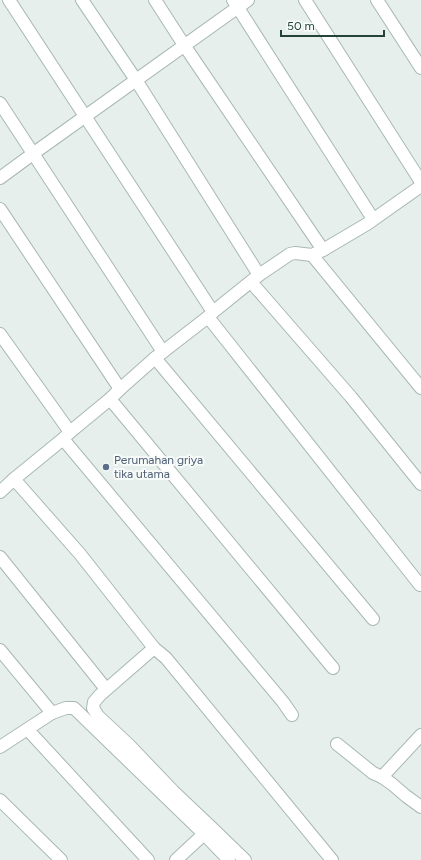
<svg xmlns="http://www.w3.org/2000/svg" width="421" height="860" viewBox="0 0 421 860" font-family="Figtree,sans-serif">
<rect width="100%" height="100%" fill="#e6efeb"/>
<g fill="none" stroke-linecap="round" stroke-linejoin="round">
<g stroke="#a8b8b2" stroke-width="14">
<g id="minor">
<polyline points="9,0 213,312"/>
<polyline points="82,0 136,80 259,275"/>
<polyline points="155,0 184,45 323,250"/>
<polyline points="233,0 373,219"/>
<polyline points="305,0 421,182"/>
<polyline points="377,0 421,68"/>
<polyline points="0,103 163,352"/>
<polyline points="0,178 34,153 248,0"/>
<polyline points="0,209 120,389"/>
<polyline points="312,255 421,388"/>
<polyline points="251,282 351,397 421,484"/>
<polyline points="208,317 420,585"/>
<polyline points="0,334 70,432"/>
<polyline points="155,358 373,619"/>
<polyline points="110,399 333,668"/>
<polyline points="63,439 283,702 292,715"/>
<polyline points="14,479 80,554 154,648 166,658 332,860"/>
<polyline points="0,492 14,479 63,439 70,432 110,399 120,389 155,358 208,317 213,312 259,275 290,254 295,253 312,255 323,250 367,224 421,186"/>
<polyline points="0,557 106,689"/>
<polyline points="154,648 100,695 94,702 93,708 98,716 129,745 173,791 211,827 245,860"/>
<polyline points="0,650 52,713"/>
<polyline points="28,730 148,860"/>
<polyline points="337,744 373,773 382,777 392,784 406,796 421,807"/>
<polyline points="0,747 52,713 66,708 74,708 204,834 229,860"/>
<polyline points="382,777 421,735"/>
<polyline points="0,800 61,860"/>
<polyline points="176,860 204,834"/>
</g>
</g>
<use href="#minor" stroke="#fff" stroke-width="12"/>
</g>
<circle fill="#5c6f8a" stroke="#f7fbf9" stroke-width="1.5" cx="106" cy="467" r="4"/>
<g text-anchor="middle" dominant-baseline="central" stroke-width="4" stroke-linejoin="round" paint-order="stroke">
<g font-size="12" fill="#4e5e75" stroke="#f7fbf9" text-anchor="start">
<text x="114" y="460">Perumahan griya<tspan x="114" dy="14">tika utama</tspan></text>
</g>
</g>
<path d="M281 30v6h103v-6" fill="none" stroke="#24423a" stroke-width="2"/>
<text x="287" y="30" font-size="12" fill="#24423a" stroke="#f7fbf9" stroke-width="3" paint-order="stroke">50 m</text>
</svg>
